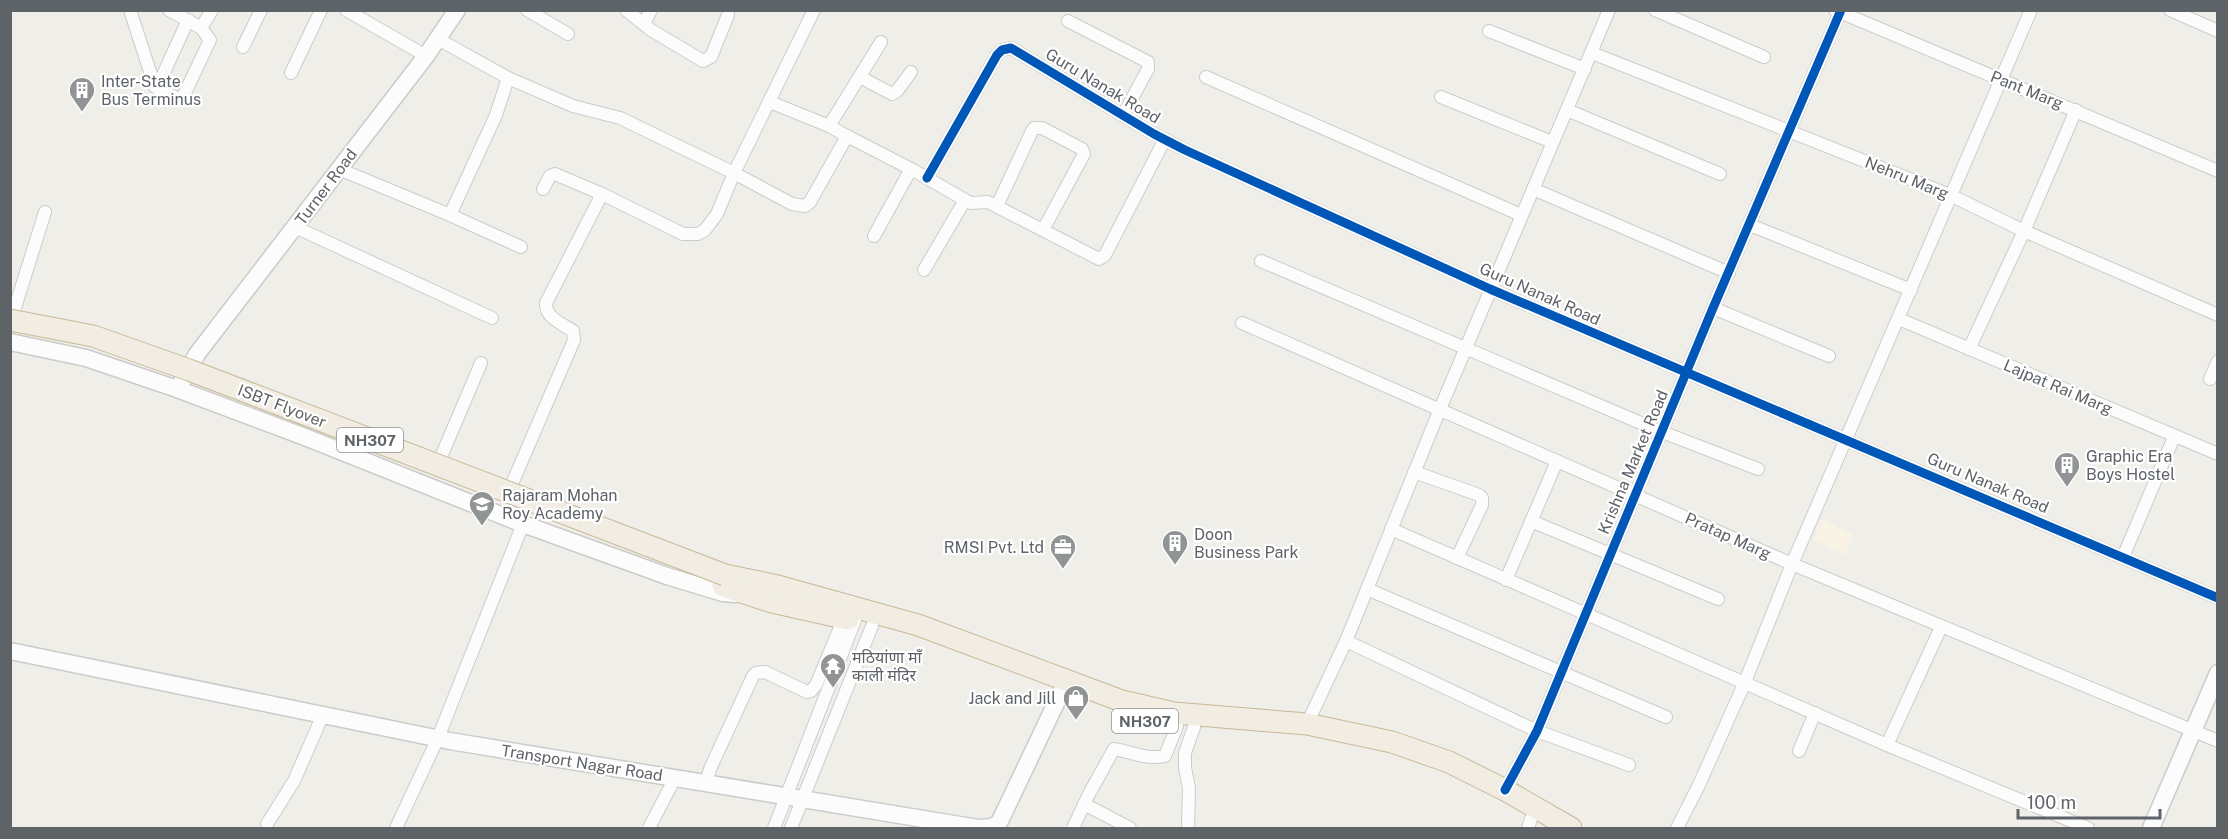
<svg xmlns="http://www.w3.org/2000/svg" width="2228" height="839" viewBox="0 0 2228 839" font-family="'Public Sans','Noto Sans Devanagari',sans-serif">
<rect width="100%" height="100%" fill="#efeee9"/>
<polygon fill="#f8f3e4" points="1822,519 1853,535 1845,555 1813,540"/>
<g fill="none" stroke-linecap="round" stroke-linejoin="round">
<g stroke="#cccccb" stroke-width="14">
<g id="street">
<polyline points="130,10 155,87 179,99 183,97 210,40 201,28 169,10"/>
<polyline points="346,10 426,56"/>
<polyline points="527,10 568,34"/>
<polyline points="626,10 651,30 703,61 711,57 728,15"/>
<polyline points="1655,10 1764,57"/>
<polyline points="1835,10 2218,171"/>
<polyline points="2170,10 2218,31"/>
<polyline points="1068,21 1148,62 1148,69 1123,115"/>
<polyline points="644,24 651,10"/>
<polyline points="201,28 212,10"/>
<polyline points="1489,31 1585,69"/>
<polyline points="438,39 508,78 573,106 620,118 734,173 792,204 805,206 810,202 847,136 911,169 965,200 971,203 988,202 1099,259 1105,255 1165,139"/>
<polyline points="243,47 261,10"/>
<polyline points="1592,53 1950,195 2024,231 2218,315"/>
<polyline points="291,73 321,10"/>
<polyline points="860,77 892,94 897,91 911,72"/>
<polyline points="1206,77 1521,215"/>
<polyline points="157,88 188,20"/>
<polyline points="1441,97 1552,142"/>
<polyline points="770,102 829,126 847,136"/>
<polyline points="1567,110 1720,174"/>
<polyline points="829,126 881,42"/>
<polyline points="339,169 450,215 521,247"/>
<polyline points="927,178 997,55 1002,50 1011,48 1154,134 1185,150 1490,289 2218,598"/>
<polyline points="1533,189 1729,273"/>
<polyline points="602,194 683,234 698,234 705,230 717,214 734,173 814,10"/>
<polyline points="997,206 1032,131 1034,128 1042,128 1082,149 1084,154 1043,230"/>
<polyline points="450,215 496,115 508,78"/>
<polyline points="1750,225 1911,290"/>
<polyline points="295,227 492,318"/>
<polyline points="874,236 911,169"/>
<polyline points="1261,261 1662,432 1758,469"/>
<polyline points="924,270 965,200"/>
<polyline points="1713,308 1829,356"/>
<polyline points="14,311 45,212"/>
<polyline points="1899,319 2218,454"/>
<polyline points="1242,323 1792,564 2218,741"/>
<polyline points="1969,349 2024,231 2076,110"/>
<polyline points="2210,379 2218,361"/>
<polyline points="441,457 481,363"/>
<polyline points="1414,472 1479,495 1482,498 1482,505 1457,558"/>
<path d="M 512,484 L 574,340 L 573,331 C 563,324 545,318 546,303 L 602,194 L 555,174 L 550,176 L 543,189"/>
<polyline points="1531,521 1718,599"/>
<polyline points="1391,529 1887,745 2088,828"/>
<polyline points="2123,557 2174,437"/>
<polyline points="1506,580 1557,461"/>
<polyline points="1367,589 1666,717"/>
<polyline points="1346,641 1537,731 1629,765"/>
<polyline points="1307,724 1346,641 1440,409 1609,10"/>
<polyline points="1887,745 1941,627"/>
<polyline points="1799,751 1815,713"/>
<polyline points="706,784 710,769 753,676 756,673 765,672 807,692 811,691 816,685 844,618"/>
<polyline points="1505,790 1537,731 1713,308 1841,10"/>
<polyline points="1084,804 1130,828"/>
<polyline points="267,824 294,781 322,717"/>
<polyline points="396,828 438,738 523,524"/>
<polyline points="649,828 675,778"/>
<polyline points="774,828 855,620"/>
<polyline points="791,828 872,626"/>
<path d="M 1073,828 L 1089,794 L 1114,749 C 1133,752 1146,760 1165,756 L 1177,726"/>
<polyline points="1188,828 1189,788 1185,768 1185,753 1194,727"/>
<polyline points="1528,828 1531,819"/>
<polyline points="1677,828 1698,787 1745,682 1792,564 2031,10"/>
</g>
</g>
<g stroke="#cbcbca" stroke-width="19">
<g id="secondary">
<polyline points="10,342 86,358 177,389 305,437 523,524 667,576 723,593 735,594"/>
<polyline points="182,381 197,354 426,56 457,10"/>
<polyline points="10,651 450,741 978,828 992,827 999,823 1067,680"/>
<polyline points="2151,828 2218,673"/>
</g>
</g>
<g stroke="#c8b895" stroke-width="23">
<g id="highway">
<polyline points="725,575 778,586 918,625 1122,701 1174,713 1307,724 1392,742 1449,762 1505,790 1571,828"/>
<polyline points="723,586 772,602 848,619"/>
</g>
</g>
<use href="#street" stroke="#fdfcfc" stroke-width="12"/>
<use href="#secondary" stroke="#fdfcfc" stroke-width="16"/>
<use href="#highway" stroke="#f1ede2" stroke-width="21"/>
<g stroke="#c8b895" stroke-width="23" stroke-linecap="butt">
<polyline id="highway-bridge" points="10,320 93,336 189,370 725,575"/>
</g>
<use href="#highway-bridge" stroke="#f1ede2" stroke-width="21"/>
<g stroke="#fff" stroke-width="13">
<g id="cycleway">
<polyline points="927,178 997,55 1002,50 1011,48 1154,134 1185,150 1490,289 2218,598"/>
<polyline points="1505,790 1537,731 1713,308 1841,10"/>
</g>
</g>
<use href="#cycleway" stroke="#0057b8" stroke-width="9"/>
</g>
<defs>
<g id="building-pin" transform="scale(1.35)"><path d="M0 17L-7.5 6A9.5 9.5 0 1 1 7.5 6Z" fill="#919495" stroke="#fff"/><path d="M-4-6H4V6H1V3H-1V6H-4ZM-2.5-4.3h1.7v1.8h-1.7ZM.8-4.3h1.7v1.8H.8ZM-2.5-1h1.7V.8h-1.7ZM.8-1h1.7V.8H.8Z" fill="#fff"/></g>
<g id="school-pin" transform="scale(1.35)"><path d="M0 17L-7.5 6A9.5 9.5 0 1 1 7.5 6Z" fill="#919495" stroke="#fff"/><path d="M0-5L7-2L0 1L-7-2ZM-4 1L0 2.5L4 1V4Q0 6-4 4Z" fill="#fff"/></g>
<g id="office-pin" transform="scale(1.35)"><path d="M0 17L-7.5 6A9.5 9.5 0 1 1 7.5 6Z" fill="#919495" stroke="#fff"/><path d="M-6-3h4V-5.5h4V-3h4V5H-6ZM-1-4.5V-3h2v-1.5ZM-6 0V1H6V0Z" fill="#fff"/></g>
<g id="temple-pin" transform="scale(1.35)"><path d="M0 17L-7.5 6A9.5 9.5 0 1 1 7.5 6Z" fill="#919495" stroke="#fff"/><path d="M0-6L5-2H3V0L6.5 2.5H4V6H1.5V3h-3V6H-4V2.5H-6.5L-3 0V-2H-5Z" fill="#fff"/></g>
<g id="shop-pin" transform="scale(1.35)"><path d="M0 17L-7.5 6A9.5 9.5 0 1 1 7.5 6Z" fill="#919495" stroke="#fff"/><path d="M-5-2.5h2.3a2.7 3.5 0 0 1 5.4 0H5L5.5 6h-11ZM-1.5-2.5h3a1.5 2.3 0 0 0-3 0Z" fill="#fff"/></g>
</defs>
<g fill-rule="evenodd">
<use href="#building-pin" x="82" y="90"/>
<use href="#building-pin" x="2067" y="465"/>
<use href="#school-pin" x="482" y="504"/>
<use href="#building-pin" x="1175" y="543"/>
<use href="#office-pin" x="1063" y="547"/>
<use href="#temple-pin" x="833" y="666"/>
<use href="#shop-pin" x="1076" y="698"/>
</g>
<g text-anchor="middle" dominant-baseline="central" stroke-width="4.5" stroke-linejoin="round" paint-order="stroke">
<g fill="#fff" stroke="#8e9295" stroke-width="1.5">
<rect x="337" y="428" width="66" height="24" rx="4.5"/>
<rect x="1112" y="709" width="66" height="24" rx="4.5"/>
</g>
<g font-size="15" font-weight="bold" fill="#5e6368">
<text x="370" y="440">NH307</text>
<text x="1145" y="721">NH307</text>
</g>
<g font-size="16" fill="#5e6368" stroke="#fff" text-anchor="start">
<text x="101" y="81">Inter-State<tspan x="101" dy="18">Bus Terminus</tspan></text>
<text x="2086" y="456">Graphic Era<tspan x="2086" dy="18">Boys Hostel</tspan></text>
<text x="502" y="495">Rajaram Mohan<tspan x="502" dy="18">Roy Academy</tspan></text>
<text x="1194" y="534">Doon<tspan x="1194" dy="18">Business Park</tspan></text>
<text x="1044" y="547" text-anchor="end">RMSI Pvt. Ltd</text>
<text x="852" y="657">मठियांणा माँ<tspan x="852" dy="18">काली मंदिर</tspan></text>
<text x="1056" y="698" text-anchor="end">Jack and Jill</text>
</g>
<g font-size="16" fill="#5e6368" stroke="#fff">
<text transform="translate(1103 86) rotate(31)">Guru Nanak Road</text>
<text transform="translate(2027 90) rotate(22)">Pant Marg</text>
<text transform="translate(1907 178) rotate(22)">Nehru Marg</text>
<text transform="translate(326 187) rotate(-53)">Turner Road</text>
<text transform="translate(1540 294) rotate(24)">Guru Nanak Road</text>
<text transform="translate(2058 387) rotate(23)">Lajpat Rai Marg</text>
<text transform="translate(282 406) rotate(21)">ISBT Flyover</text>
<text transform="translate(1633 462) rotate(-67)">Krishna Market Road</text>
<text transform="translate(1988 483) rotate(23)">Guru Nanak Road</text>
<text transform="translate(1728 536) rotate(24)">Pratap Marg</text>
<text transform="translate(582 763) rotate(9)">Transport Nagar Road</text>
</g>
</g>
<rect width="2228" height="839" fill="none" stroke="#5e6368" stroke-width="24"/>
<path d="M2018 809v9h142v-9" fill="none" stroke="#5e6368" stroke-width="3"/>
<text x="2027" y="809" font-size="18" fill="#5e6368" stroke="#ffffff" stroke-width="4.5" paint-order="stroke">100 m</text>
</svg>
